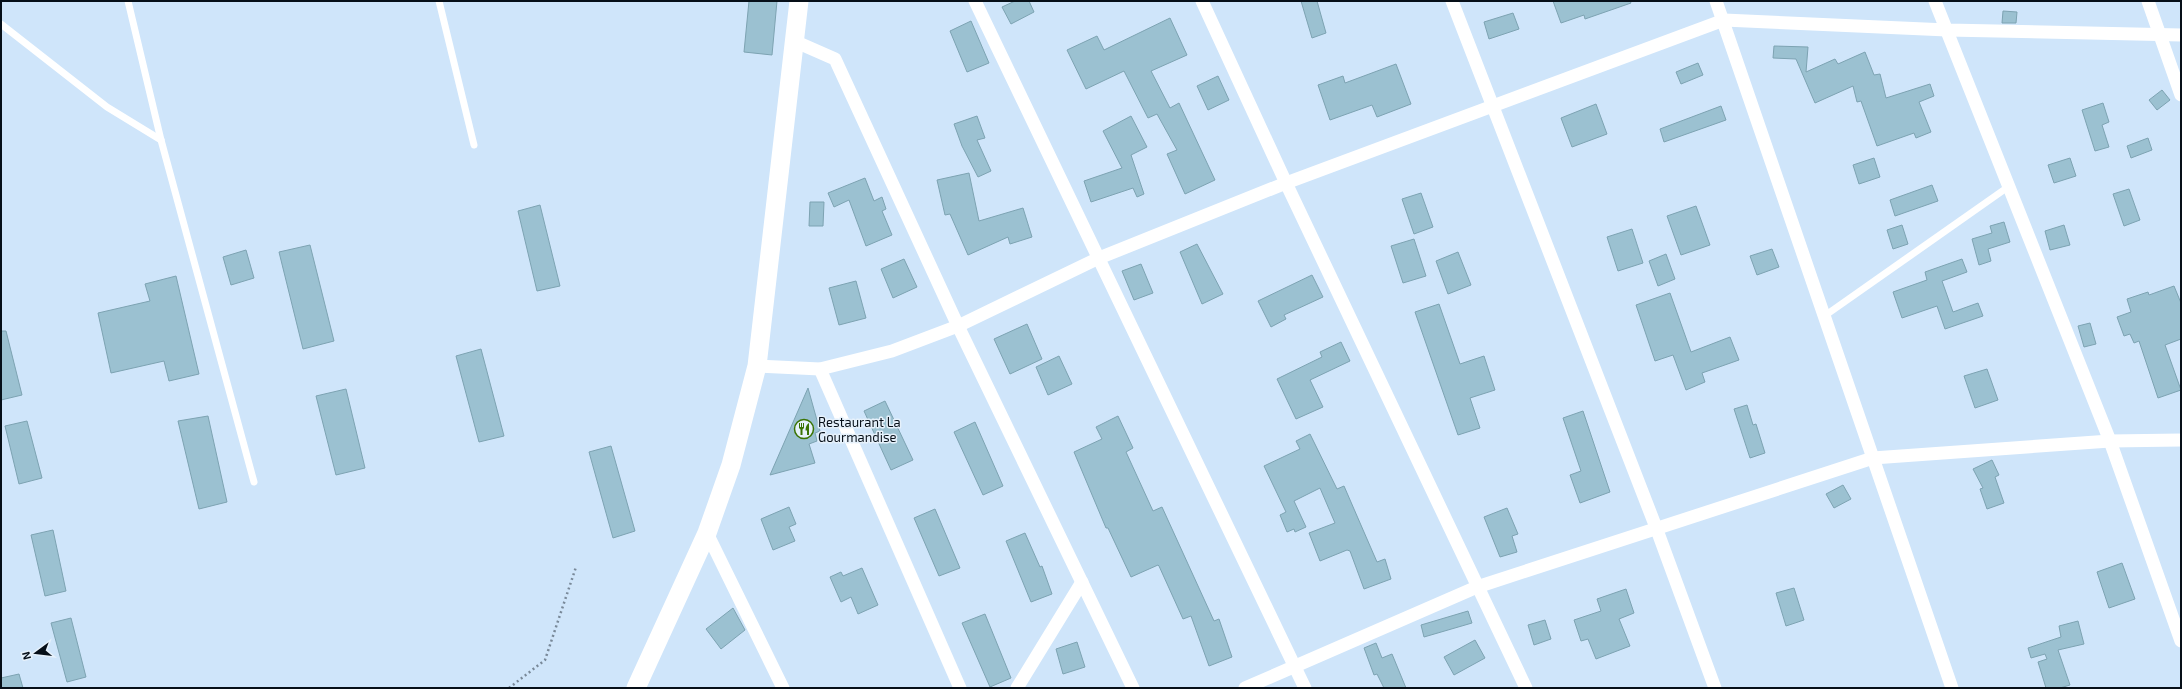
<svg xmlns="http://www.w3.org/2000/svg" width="2182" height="689" viewBox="0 0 2182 689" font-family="'Exo 2',sans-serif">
<rect width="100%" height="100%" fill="#cfe5fa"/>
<g fill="#9bc1d1" stroke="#7da3b2">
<polygon points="749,1 777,1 772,55 744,52"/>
<polygon points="1015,1 1029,1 1034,12 1011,24 1002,7"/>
<polygon points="1301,1 1317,1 1326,33 1312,38"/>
<polygon points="1553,1 1630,1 1631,3 1585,19 1584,15 1561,23"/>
<polygon points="2003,11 2017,12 2016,23 2002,23"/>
<polygon points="1513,13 1519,29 1489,39 1484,22"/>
<polygon points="1170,18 1187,55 1151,71 1170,108 1179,103 1215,180 1185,194 1167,154 1177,150 1157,114 1148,118 1124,71 1086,89 1067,50 1097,36 1104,50"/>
<polygon points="971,21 989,63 967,72 950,31"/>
<polygon points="1774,46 1808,47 1806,72 1835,59 1838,64 1865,52 1874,75 1880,74 1886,98 1930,84 1934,96 1919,102 1931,132 1916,138 1914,133 1877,146 1861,101 1857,102 1853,86 1815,103 1796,59 1773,58"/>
<polygon points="1698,63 1703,75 1681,84 1676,72"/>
<polygon points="1396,64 1411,104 1377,117 1372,105 1330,120 1318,85 1343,76 1345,83"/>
<polygon points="1218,76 1229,100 1208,110 1197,86"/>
<polygon points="2162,90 2170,100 2157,110 2149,100"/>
<polygon points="2103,103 2109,122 2102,125 2109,147 2095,151 2082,110"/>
<polygon points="1596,104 1607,134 1572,147 1561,118"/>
<polygon points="1721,106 1726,120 1664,142 1660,129"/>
<polygon points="977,116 985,138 977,140 991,171 978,177 962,146 954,124"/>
<polygon points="1131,116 1147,147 1131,155 1144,194 1137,197 1133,188 1091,202 1084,181 1122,168 1103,131"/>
<polygon points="2148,138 2152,150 2131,158 2127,146"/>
<polygon points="1874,158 1880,177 1859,184 1853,165"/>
<polygon points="2070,158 2076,176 2054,183 2048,165"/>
<polygon points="969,173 979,221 1023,208 1032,237 1010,244 1008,237 968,255 950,214 945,215 937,180"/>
<polygon points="865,178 874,201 882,197 886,209 882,211 892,235 866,246 849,200 834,207 828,193"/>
<polygon points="1932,185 1938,201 1895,216 1890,200"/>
<polygon points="2129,189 2140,220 2124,226 2113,194"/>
<polygon points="1421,193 1433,227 1414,234 1402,199"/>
<polygon points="810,202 824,202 823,226 809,226"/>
<polygon points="540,205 560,286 537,291 518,211"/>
<polygon points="1696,206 1710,245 1681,255 1667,216"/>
<polygon points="2004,222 2010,242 1988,249 1991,261 1979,265 1972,239 1992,233 1990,226"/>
<polygon points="1902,225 1908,244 1893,249 1887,230"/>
<polygon points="2064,225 2070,245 2050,250 2045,231"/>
<polygon points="1632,229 1643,263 1618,271 1607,237"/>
<polygon points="1414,239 1426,276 1403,283 1391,246"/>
<polygon points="1197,244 1223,294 1202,304 1180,252"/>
<polygon points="310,245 334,341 303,349 279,252"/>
<polygon points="1772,249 1779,267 1757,275 1750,256"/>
<polygon points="246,250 254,278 231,285 223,257"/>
<polygon points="1458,252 1471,285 1448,294 1436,261"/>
<polygon points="1666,254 1675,279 1658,286 1649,261"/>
<polygon points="904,259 917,287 893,298 881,269"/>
<polygon points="1962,259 1967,272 1942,281 1953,312 1978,303 1983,316 1945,329 1937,306 1902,318 1893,292 1927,280 1925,272"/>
<polygon points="1141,264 1153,293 1134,300 1122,271"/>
<polygon points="1312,275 1323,297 1284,315 1286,319 1271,327 1258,301"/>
<polygon points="176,276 199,374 169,381 164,361 111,373 98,313 150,301 145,284"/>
<polygon points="856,281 866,318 839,325 829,288"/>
<polygon points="2174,286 2181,303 2181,339 2165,345 2181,390 2158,398 2139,341 2134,343 2130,334 2124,336 2117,317 2131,312 2127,299 2148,292 2149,295"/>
<polygon points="1670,293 1691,352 1730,337 1739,360 1702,373 1705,382 1686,390 1673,355 1655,361 1636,305"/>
<polygon points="1439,304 1460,364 1484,356 1495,390 1470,398 1480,428 1458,435 1415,312"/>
<polygon points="2090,323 2096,344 2084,347 2078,326"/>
<polygon points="1027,324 1042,359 1010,374 994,339"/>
<polygon points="1,331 6,331 22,395 1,400"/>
<polygon points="1341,342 1350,361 1310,380 1323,407 1296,419 1277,379 1322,357 1320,352"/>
<polygon points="481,349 504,436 479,442 456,356"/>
<polygon points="1059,356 1072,384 1048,395 1036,367"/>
<polygon points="1987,369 1998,400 1975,408 1964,376"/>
<polygon points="808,388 820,431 815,433 817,441 809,444 815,463 770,475"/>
<polygon points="346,389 365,468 336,475 316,396"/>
<polygon points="885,401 913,460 891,470 864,411"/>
<polygon points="1747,405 1753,425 1756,424 1765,453 1750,458 1734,409"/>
<polygon points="1583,411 1610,492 1580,503 1570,475 1581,471 1563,418"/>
<polygon points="208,416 227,502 199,509 178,421"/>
<polygon points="1118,416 1133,448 1126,452 1153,511 1162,507 1214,621 1219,619 1232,657 1209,666 1191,616 1183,619 1159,566 1158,565 1131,577 1108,528 1106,528 1074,452 1102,439 1096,427"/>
<polygon points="27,421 42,478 19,484 5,426"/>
<polygon points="975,422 1003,486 983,495 954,432"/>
<polygon points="1310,434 1337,489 1344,486 1377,562 1385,559 1391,579 1364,589 1350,551 1347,550 1320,561 1309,533 1335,523 1320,488 1294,501 1306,527 1295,532 1294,529 1287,532 1280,515 1286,512 1264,466 1300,449 1296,441"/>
<polygon points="611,446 635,531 613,538 589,452"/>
<polygon points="1992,460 1999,475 1995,477 2004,503 1987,509 1980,489 1983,488 1973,469"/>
<polygon points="1843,485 1851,499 1834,508 1826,494"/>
<polygon points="789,507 796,524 789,527 795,541 773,550 761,519"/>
<polygon points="1507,508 1518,534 1512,536 1517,552 1500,557 1484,517"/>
<polygon points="935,509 960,568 939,576 914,518"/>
<polygon points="53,530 66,591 45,596 31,535"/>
<polygon points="1025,533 1040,567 1042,566 1052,594 1031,602 1006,541"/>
<polygon points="2122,563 2135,599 2109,608 2097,572"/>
<polygon points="862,568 878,605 858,614 851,597 841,602 830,577 841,572 843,576"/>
<polygon points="1794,588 1804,620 1786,626 1776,593"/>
<polygon points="1626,589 1634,613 1619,619 1630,646 1596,659 1588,639 1581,641 1574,620 1601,611 1597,599"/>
<polygon points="733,608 745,630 721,649 706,629"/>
<polygon points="1468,611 1472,623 1424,637 1421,625"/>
<polygon points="985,614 1011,678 990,687 962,623"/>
<polygon points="71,618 86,677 67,682 51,623"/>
<polygon points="1545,620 1551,639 1534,645 1528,625"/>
<polygon points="2078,621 2084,644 2058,650 2070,685 2060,688 2046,688 2038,662 2047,659 2045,654 2031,658 2028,648 2061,637 2059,626"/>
<polygon points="1475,640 1485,658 1454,675 1444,657"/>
<polygon points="1077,642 1085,667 1063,674 1056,649"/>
<polygon points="1376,643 1382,658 1392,654 1406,688 1384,688 1377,674 1374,675 1364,648"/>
<polygon points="19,674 23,688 1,688 1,678"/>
</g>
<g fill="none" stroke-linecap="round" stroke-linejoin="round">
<polyline stroke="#798999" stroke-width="2.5" stroke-dasharray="2 3" stroke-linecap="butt" points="509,688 545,660 576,567"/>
<g stroke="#fff" stroke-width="7">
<polyline points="128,1 161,140 254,482"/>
<polyline points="439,1 474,145"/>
<polyline points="1,24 107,107 161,140"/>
<polyline points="1823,317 2008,187"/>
</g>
<g stroke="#fff" stroke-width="13">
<polyline points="975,1 1305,688"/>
<polyline points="1202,1 1286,183 1526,688"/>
<polyline points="1452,1 1657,530 1715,688"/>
<polyline points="1716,1 1952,688"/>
<polyline points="1935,1 2110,441 2181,641"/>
<polyline points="2148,1 2181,95"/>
<polyline points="794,41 835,59 958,326 1133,688"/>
<polyline points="757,366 820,369 892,351 958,326 1099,258 1286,183 1724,20 1947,30 2181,35"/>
<polyline points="820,369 960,688"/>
<polyline points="707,533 783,688"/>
<polyline points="1017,688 1082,582"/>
<polyline points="1245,688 1477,587 1873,458 2110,441 2181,440"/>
</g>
<polyline stroke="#fff" stroke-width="19" points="636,688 707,533 731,465 757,366 799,1"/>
</g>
<defs>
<g id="restaurant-ring" transform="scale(1)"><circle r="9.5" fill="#e6f1fb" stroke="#3a7303" stroke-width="1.5"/><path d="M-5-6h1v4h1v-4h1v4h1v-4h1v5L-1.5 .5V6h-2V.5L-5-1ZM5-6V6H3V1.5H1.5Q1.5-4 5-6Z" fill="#3a7303"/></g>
</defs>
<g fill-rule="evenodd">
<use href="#restaurant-ring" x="804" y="429"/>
</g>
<g text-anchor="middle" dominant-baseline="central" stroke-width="3" stroke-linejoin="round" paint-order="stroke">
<g font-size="13" fill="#060f18" stroke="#e6f1fb" text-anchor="start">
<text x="818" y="422">Restaurant La<tspan x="818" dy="15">Gourmandise</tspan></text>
</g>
</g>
<rect width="2182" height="689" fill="none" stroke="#060f18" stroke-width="4"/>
<g transform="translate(36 653) rotate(255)" stroke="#e6f1fb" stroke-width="3" paint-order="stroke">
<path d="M0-3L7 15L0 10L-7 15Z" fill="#060f18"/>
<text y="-6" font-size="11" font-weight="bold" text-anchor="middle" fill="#060f18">N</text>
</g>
</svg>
